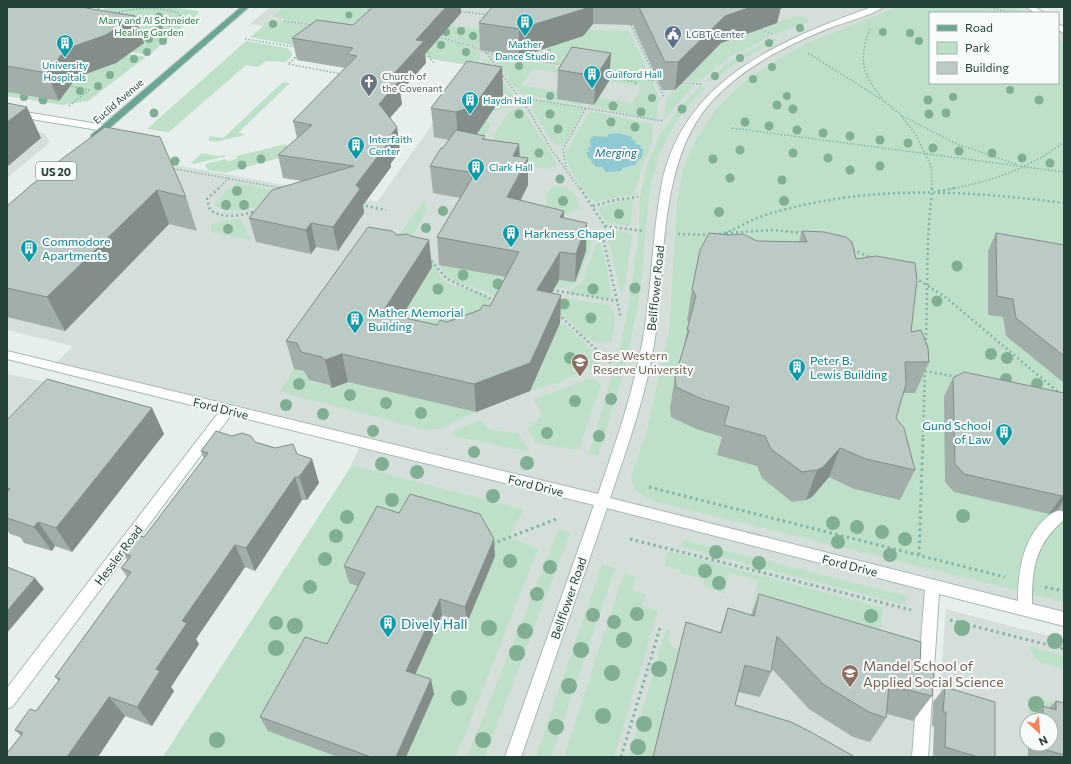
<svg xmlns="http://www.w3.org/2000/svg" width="1071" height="764" viewBox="0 0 1071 764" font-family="Commissioner,sans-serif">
<rect width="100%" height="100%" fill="#e6efeb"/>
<g fill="#d4dfda" fill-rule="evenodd">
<polygon points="270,7 1030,7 1040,13 930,13 930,83 1058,83 1058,26 1064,31 1064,619 933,586 920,757 163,757 349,470 361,443 53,366 73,346 7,330 7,238 105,152 377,202 474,66 435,60 412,50 250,24"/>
<polygon points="7,126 44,133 50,142 7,178"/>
<polygon points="7,374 61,385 7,444"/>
<path d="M 946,609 L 1064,640 L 1064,757 L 933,757 L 939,704 ZM 1027,720 L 1051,720 L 1051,744 L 1027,744 Z"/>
</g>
<g fill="#bfe0c8" fill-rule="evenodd">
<polygon points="107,7 172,7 198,11 199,13 149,55 131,52 135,48 97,14"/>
<polygon points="284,7 362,7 368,13 421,42 285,20 286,19 274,16"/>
<path d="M 897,7 L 1014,7 L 1023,13 L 930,13 L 930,83 L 1058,83 L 1058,39 L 1064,44 L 1064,265 L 988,252 L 988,314 L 1003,317 L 1006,336 L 1064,383 L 1064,413 L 945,482 L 954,491 L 1064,517 L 1064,602 L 653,501 L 635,491 L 631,476 L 646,434 L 669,333 L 677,200 L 683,169 L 696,139 L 716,109 L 741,84 L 773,62 L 805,44 ZM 690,326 L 890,458 L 900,499 L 853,489 L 822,464 C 823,488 818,499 792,502 L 757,466 L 722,437 L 696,429 L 671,417 Z"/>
<polygon points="800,15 810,21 775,34 764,28"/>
<polygon points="272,21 283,22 387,39 292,45 250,37 267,23"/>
<polygon points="439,23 487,30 483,49 461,41 431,34"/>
<polygon points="582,30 629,31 651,78 539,60 548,48 543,47 582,36"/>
<polygon points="760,30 770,36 730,57 698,82 684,81 721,43"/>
<path d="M 435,38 C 447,40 477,44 481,57 L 475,66 L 423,57 Z"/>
<polygon points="774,38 778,40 738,62 714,80 704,82 735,58"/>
<polygon points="246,41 288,48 293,55 285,62 266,61 258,67 246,65 169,132 147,129"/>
<polygon points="129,54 146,57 88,101 63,105 7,96 7,92 59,101 77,77"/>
<polygon points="490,55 585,71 582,76 533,69 521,85 561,92 584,103 581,105 523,94 512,85"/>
<polygon points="485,59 488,60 519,104 491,112 486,121 491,123 486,135 488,142 471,143 502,95 464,89"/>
<polygon points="592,72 652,81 659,97 656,121 590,106 595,105 599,98 633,103 641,87 589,77"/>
<polygon points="283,82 290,83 239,132 245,135 215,142 208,140 210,136 223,138"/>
<polygon points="680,85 694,85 663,121 667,98"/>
<path d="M 700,86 L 705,88 C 649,141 649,192 643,265 C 641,287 637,309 633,330 C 625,373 611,414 598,456 L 589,453 L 619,353 L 628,308 L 638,241 L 640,198 L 647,165 L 661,133 L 681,106 Z"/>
<polygon points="529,101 541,101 582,108 584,110 564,145 556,146 553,143 529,104"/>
<path d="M 521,107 L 556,161 L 556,166 C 533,176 512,154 495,142 L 493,136 L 509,112 Z"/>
<path d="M 590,111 L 651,124 L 653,126 L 652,145 L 642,165 L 635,194 L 595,202 L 591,199 C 581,185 565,169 566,152 ZM 618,133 L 631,140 L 642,151 C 643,165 619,172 608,170 C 599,169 591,160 587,152 L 590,152 L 593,138 L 608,137 L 608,134 Z"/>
<polygon points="286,144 293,154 225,173 208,170 205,164 226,159 228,162 236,159 237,156"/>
<polygon points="202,153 218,156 225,155 226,156 194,164 191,163"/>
<path d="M 236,183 L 288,193 L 289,196 C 271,202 231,219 215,206 L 216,200 Z"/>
<path d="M 560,186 C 571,187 578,197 580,208 C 569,217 557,215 545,211 L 547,193 L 553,187 Z"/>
<polygon points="424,199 427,210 409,243 392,246"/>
<polygon points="629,199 633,199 631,224 629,226 607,223 599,211 599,208 601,206"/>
<polygon points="240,218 251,240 211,232 211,224"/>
<polygon points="608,230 630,233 632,235 624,291 621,292 606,232"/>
<path d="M 582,233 L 590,235 L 593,241 L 592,244 L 577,282 C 569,288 564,288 555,287 L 498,300 C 477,280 451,292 440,265 L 555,286 L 559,280 L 575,281 Z"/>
<polygon points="600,242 607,267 611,294 609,298 601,298 573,294 569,292 570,290 582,283 597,243"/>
<path d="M 430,260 C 438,265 437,276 446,282 C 464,294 486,284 495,309 L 387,341 Z"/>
<path d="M 565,298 L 608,305 C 620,314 613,329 611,342 C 584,345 585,333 566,318 C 560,314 552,312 545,310 L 557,299 Z"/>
<polygon points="560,323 566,325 596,354 600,358 599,365 557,383 530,391 532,387 524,383 537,378"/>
<polygon points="294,369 312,373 308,379 310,382 329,385 331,387 341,380 476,412 441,428 426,430 280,392"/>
<polygon points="592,378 601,384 579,448 577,450 536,443 528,429 541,416 540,411 534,399"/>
<polygon points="480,420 486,427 492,430 518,433 530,452 454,436 453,432 456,430"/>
<polygon points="352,465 524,510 509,537 538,549 456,757 163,757"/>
<polygon points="559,529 570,533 569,536 485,757 467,757"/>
<polygon points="684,540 907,596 906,605 681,547"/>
<polygon points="668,551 883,608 878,648 752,611 758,580 729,573 724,594 703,585 704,579 680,573 681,570 664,565"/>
<polygon points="602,564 615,568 551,757 536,757"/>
<polygon points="624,573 637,577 632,590 646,595 642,606 658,611 618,744 614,757 564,757"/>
<polygon points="666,629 670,631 669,640 672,647 680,649 653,757 629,757"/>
<path d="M 1030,646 L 1064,656 L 1064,669 C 1048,664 1033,665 1030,646 Z"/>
<polygon points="1030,696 1064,706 1041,720 1029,720"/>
</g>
<polygon fill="#8ec9d4" points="618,133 632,137 631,140 636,141 635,144 641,145 640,148 643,149 642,158 638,160 635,165 623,168 621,171 606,172 602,167 595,167 594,163 592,164 591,159 589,159 586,152 589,152 588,147 591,147 590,139 593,138 592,136 608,137 608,134"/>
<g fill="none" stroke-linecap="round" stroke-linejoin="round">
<g stroke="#a8b8b2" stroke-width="2">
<g id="minor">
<path d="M 872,7 L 883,7 C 875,14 843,23 832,27 C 789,44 744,66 712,101 C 658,159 666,263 655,338 C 647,393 628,445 610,498 L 1018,601 C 1018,570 1023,538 1047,517 C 1053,513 1057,509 1064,512 L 1064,520 C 1035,544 1032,568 1032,604 L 1064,612 L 1064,626 L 939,594 L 928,757 L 912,757 L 925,590 L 607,508 L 521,757 L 505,757 L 594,505 L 231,415 L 13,706 L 7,709 L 7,688 L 219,412 L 7,359 L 7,351 L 598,494 C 616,443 633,393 643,339 C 652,289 652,238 661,188 C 680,80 781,40 872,7 Z"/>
<polygon points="1026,7 1035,7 1044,13 1035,13"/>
<polygon points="1058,24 1064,27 1064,33 1058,30"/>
<polygon points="7,109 104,125 108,128 104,131 7,115"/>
</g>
</g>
<g stroke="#c2cac8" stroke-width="2">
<polygon id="major" points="241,7 249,7 97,139 91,139 91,135"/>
</g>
<g stroke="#86b3a5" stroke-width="1.5" stroke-dasharray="1.5 2" stroke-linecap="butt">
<polyline points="365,7 371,12"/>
<polyline points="990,7 1004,11"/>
<polyline points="777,9 786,7"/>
<polyline points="95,11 101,7"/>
<polyline points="458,11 489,15"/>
<path d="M 115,13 C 137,8 157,6 179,13 L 182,19 L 174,25"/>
<polyline points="284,21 311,25"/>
<polyline points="631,25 664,97"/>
<polyline points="758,28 772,34"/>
<path d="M 870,29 C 858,59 862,75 883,99"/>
<polyline points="438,37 469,45 486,53 563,65"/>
<polyline points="245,39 296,47"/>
<polyline points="427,49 430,58 435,64"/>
<polyline points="485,50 497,68"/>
<polyline points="808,53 884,101 900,114 916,135 931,166 932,189"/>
<polyline points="298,55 288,64 341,74"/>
<polyline points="541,61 550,50 547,49"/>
<polyline points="501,73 529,111 551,149 580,189"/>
<polyline points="607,73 655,81"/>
<polyline points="607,77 637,82 635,85"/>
<polyline points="682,83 702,84"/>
<polyline points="519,97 663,121"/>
<polyline points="69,106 89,90 71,86"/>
<polyline points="902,116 957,144 1016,164"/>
<polyline points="732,128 1064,172"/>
<polyline points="566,167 563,149 586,108"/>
<polyline points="170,168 281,188"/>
<polyline points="218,189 229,178"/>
<path d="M 951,189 C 992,181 1030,168 1064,142"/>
</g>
<g stroke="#86b3a5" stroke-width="2.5" stroke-dasharray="2 3" stroke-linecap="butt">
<path d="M 219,188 L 207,199 L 210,210 C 225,220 241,215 257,211"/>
<polyline points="279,188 281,188"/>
<polyline points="580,188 605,226 603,238 621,318"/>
<polyline points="938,191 956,188"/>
<polyline points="361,205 386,210"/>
<polyline points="593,206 615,200 638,197"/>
<polyline points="605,226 643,231"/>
<polyline points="726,233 773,230 803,233"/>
<polyline points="678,234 710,235"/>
<path d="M 719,234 C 732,232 743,224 755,219 C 772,212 790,208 808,204 C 892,186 979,192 1064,203"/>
<polyline points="853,250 872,258"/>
<polyline points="428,257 447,279 496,301"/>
<polyline points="915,278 944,296 1064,397"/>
<polyline points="552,290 617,301"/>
<polyline points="558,314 612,364"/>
<polyline points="926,345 928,237 932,188"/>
<polyline points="925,371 958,377"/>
<polyline points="923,437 925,368"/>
</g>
<g stroke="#86b3a5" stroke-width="3" stroke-dasharray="2.5 3.5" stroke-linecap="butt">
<polyline points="649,487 1005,577"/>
<polyline points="630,539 911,610"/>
<polyline points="492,544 559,518"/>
<polyline points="919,555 923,436"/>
<polyline points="1045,587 1064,591"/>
<polyline points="950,620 1064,649"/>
<polyline points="621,757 660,628"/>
</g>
<use href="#minor" fill="#fff" fill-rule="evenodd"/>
<use href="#major" fill="#6aa596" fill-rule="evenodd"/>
</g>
<g fill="#80af93">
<circle cx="349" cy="15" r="3.5"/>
<circle cx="159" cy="16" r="3.5"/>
<circle cx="171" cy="23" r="4"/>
<circle cx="273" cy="24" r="4"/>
<circle cx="800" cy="28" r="4"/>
<circle cx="159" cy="29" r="4"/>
<circle cx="461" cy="31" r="4"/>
<circle cx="446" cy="32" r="4"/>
<circle cx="883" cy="32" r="4"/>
<circle cx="910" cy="33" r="4"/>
<circle cx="473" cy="36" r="4"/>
<circle cx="149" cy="39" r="4"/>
<circle cx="163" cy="41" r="4"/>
<circle cx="919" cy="41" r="4"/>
<circle cx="769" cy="43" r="4"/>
<circle cx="441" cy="45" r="4"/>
<circle cx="147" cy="52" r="4"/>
<circle cx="466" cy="52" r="4"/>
<circle cx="740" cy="58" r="4"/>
<circle cx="134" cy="59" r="4"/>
<circle cx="519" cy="66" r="4"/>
<circle cx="772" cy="67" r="4"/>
<circle cx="110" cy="75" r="4"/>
<circle cx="715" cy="76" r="4"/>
<circle cx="753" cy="79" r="4"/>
<circle cx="98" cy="86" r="4"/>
<circle cx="1010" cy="90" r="4"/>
<circle cx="80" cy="91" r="4"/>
<circle cx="550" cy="96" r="4"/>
<circle cx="787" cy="96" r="4"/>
<circle cx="24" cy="97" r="4"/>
<circle cx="953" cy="97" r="4"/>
<circle cx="652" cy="98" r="4"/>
<circle cx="43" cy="100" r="4.5"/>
<circle cx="928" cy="100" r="4.5"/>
<circle cx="1039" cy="100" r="4.5"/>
<circle cx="777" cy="105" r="4.5"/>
<circle cx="613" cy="106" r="4.5"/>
<circle cx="682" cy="109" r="4.5"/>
<circle cx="793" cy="109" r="4.5"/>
<circle cx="641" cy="112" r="4.5"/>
<circle cx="154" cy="113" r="4.5"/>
<circle cx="946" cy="113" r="4.5"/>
<circle cx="519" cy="114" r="4.5"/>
<circle cx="550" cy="114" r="4.5"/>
<circle cx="929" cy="114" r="4.5"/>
<circle cx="611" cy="122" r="4.5"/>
<circle cx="745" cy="122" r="4.5"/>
<circle cx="769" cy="126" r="4.5"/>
<circle cx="635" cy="127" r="4.5"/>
<circle cx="558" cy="129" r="4.5"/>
<circle cx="797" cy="130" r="4.5"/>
<circle cx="823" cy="133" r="4.5"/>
<circle cx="850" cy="136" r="4.5"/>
<circle cx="880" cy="140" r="4.5"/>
<circle cx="908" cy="143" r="4.5"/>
<circle cx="933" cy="148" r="4.5"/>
<circle cx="740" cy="150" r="4.5"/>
<circle cx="959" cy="151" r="4.5"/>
<circle cx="539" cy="153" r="4.5"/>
<circle cx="793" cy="153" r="4.5"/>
<circle cx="992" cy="153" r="4.5"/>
<circle cx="828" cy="158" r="4.5"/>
<circle cx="1022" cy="158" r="4.5"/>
<circle cx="261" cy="159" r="4.5"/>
<circle cx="713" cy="159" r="4.5"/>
<circle cx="175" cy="161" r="4.5"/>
<circle cx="1050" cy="163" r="4.5"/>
<circle cx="242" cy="165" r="4.5"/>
<circle cx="880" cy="166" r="4.5"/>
<circle cx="850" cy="170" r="4.5"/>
<circle cx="730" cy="178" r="4.5"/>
<circle cx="560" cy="179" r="4.5"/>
<circle cx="782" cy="180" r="4.5"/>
<circle cx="237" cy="191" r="5"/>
<circle cx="563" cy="201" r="5"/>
<circle cx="784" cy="201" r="5"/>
<circle cx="226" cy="205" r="5"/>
<circle cx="244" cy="205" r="5"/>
<circle cx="443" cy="211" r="5"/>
<circle cx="719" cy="212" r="5"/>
<circle cx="619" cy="214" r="5"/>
<circle cx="426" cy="228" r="5"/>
<circle cx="228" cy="229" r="5"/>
<circle cx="957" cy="266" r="5.5"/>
<circle cx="463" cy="275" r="5.5"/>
<circle cx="498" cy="284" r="5.5"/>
<circle cx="635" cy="288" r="5.5"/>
<circle cx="438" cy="289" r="5.5"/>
<circle cx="593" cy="289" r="5.5"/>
<circle cx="937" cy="301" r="5.5"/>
<circle cx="564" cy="304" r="5.5"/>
<circle cx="591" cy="318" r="5.5"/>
<circle cx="991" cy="354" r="6"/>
<circle cx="570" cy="358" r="6"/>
<circle cx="1007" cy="358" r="6"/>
<circle cx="1006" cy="379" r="6"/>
<circle cx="299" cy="384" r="6"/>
<circle cx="1037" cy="384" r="6"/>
<circle cx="350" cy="395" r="6"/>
<circle cx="611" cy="399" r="6"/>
<circle cx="575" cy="401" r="6"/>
<circle cx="386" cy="403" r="6"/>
<circle cx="286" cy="405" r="6"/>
<circle cx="421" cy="413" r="6"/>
<circle cx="323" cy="414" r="6"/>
<circle cx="373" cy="431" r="6"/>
<circle cx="547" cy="433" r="6"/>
<circle cx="599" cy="436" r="6"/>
<circle cx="474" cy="452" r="6"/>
<circle cx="527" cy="463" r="7"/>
<circle cx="382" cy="464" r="7"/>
<circle cx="417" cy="472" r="7"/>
<circle cx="493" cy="496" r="7"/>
<circle cx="392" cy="500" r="7"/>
<circle cx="963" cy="516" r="7"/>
<circle cx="347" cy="517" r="7"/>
<circle cx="833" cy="523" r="7"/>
<circle cx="857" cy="527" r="7"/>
<circle cx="882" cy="532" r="7"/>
<circle cx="336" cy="536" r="7"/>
<circle cx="905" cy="539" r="7"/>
<circle cx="838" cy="542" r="7"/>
<circle cx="716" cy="552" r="7"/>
<circle cx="890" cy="555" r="7"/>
<circle cx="325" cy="559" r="7"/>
<circle cx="510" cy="561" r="7"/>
<circle cx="759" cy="563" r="7"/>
<circle cx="550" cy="567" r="7"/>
<circle cx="705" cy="571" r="7"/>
<circle cx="719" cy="583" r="7"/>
<circle cx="310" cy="587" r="7"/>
<circle cx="537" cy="594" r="7"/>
<circle cx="637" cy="614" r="7"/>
<circle cx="593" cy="615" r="7"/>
<circle cx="871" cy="616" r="7"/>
<circle cx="614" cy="622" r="7"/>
<circle cx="276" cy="623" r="7"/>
<circle cx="295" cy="626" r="8"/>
<circle cx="489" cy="628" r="8"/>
<circle cx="962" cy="628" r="8"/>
<circle cx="525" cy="631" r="8"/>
<circle cx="624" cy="640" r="8"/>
<circle cx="1055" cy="641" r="8"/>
<circle cx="276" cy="648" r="8"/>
<circle cx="581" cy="650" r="8"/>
<circle cx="517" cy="653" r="8"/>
<circle cx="659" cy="669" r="8"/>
<circle cx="612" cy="673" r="8"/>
<circle cx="569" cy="686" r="8"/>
<circle cx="459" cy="698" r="8"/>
<circle cx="1036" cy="704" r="8"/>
<circle cx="603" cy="716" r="8"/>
<circle cx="644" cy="724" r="8"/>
<circle cx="556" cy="727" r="8"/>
<circle cx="217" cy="740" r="8"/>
<circle cx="483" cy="740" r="8"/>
<circle cx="638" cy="747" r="8"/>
</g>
<g fill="#a1aea9">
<polygon points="7,7 144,43 116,63 77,77 59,101 7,92"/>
<polygon points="373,7 461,7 461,13 425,54 426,63 400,92 402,104 390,118 397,127 400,151 391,163 391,167 363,205 364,213 338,251 316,247 311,254 256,242 249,218 302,181 283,178 278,155 297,138 293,121 345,68 297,60 292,38 353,25"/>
<polygon points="492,7 781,7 777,23 721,43 675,90 662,90 633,25 593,24 583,36 519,57 480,50 479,23"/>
<polygon points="611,53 609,81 594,105 557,99 558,70"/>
<polygon points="502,67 503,95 477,134 485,139 519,144 520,157 528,185 521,200 564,211 563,218 586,251 575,282 559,280 552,293 561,295 560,323 530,391 476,412 348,382 332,388 329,385 309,380 304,371 294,369 286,341 432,267 401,317 437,325 490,306 506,277 439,265 437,237 460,198 433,193 430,166 449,140 434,137 431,108"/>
<polygon points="63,158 186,197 197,231 169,224 65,331 7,317 7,206"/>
<polygon points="802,231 856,259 911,332 929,362 915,393 903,393 896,418 915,470 900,500 854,489 829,477 812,497 806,500 792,502 762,478 757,466 717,455 722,437 696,429 671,417 670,408 675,377 683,350 689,323 687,320 692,289 757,241 799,242"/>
<polygon points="996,233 1064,245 1064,383 1006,336 1003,317 988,315 988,251"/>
<polygon points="953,378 1064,393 1064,511 1062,510 1057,510 1049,514 954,492 945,482 944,396"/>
<polygon points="152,408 164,434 72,552 55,546 52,551 24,543 20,537 10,534 7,530 7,420"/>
<polygon points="255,442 297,454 312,459 319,483 307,500 302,500 255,571 245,567 196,639 199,644 171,687 174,691 152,726 125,716 98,757 7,757 21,736 15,730 36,711 59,681 55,677 127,577 121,568 127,560 123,552 144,537 204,459 201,451"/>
<polygon points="495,556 467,623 442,615 415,674 434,694 406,757 338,757 268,731 260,717 327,644 358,586 349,583 344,566"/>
<polygon points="759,594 920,666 932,696 913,721 887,714 886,718 870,742 853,737 809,709 772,669 771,672 760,697 738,692 653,757 720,633 728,608 751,615"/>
<polygon points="945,687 995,757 933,757 934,727 932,726 933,702"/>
<polygon points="1056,701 1064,703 1064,757 1028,757 1028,744 1051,744 1051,720 1030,720 1043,706 1049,708"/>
</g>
<g fill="#838d89">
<polygon points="446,7 461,7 461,13 425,54 426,63 400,92 402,104 382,127 379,104 389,79 416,40"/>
<polygon points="586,7 593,7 593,24 583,36 519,57 519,29"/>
<polygon points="751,7 781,7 777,23 721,43 675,90 678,62 725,16"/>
<polygon points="135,16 144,43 116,63 77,77 59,101 47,73 66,49"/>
<polygon points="611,53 609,81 594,105 596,76"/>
<polygon points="502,67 503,95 476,135 458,141 456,112"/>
<polygon points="27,107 41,138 7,167 7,122"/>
<polygon points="397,127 400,151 391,163 391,167 363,205 364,213 338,251 333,227 356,185 386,141"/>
<polygon points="519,144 520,171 513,156"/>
<polygon points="528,158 528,185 508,224 507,197"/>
<polygon points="157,190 169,224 65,331 47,297"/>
<polygon points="564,211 563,239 560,217"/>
<polygon points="311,223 316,247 311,254 306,230"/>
<polygon points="587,223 586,251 575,282 576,254"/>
<polygon points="429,240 432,267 387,341 382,313"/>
<polygon points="560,252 559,280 537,318 537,290"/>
<polygon points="561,295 560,323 530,391 476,412 474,384"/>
<polygon points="342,354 348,382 332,388 325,360"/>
<polygon points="152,408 164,434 72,552 56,528"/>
<polygon points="840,448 829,477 812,497 806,500 817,470"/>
<polygon points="312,459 319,483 307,500 299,477"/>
<polygon points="295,477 302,500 255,571 246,548"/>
<polygon points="1064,495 1064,500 1057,510 1049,514 1062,496"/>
<polygon points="38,522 55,546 52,551 34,527"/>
<polygon points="494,539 495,556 467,623 465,607"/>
<polygon points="235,545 245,567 196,639 199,644 171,687 174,691 152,726 137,707 156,669 182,621"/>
<polygon points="35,578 44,589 7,633 7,611"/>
<polygon points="440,599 442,615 410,686 406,671"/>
<polygon points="431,679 434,694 406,757 396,757"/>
<polygon points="109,697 125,716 98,757 67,757"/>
</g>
<g fill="#bbcac4" stroke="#838d89">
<polygon points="7,7 80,7 135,16 106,35 66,49 47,73 7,66"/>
<polygon points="373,7 446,7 416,40 424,41 389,79 399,81 379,104 397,127 386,141 388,143 356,185 360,189 333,227 311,223 306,230 249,218 272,190 354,166 278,155 312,125 293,121 357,56 347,54 353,48 292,38 317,20 353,25"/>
<polygon points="492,7 586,7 584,9 519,29 479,23"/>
<polygon points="639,7 751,7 725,16 678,62 665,62"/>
<polygon points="572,47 611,53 596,76 558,70"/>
<polygon points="467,61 502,67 474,106 456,112 431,108"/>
<polygon points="7,103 27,107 7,122"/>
<polygon points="105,127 160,137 186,197 157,190 47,297 7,288 7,206 63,158"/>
<polygon points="456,130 485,136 482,139 519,144 513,156 528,158 507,197 564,211 560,217 587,223 576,254 560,252 537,290 561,295 530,363 474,384 342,354 325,360 322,357 301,352 297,343 286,341 368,227 392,231 397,235 408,234 410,236 429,240 382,313 437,325 440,320 447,322 480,310 483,305 490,306 519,252 437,237 475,173 430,166 441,148 443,148"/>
<polygon points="802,231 824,232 846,237 852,242 856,259 876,256 915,263 917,280 911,332 921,330 928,348 929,362 905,362 906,384 896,418 904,428 915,470 866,459 840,448 823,467 817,470 802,472 771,449 765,436 724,425 729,407 702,399 676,387 675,377 689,330 687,330 696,296 692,289 700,250 709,233 729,235 743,234 757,241 807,242"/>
<polygon points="996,233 1064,245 1064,356 1016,318 1013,299 997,296"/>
<polygon points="964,372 1064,393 1064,495 1062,496 964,474 955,464 953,378"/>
<polygon points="47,379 152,408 56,528 38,522 34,527 7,518 8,514 7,514 7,492 10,489 7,488 7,420"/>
<polygon points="216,431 232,436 242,433 251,436 255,442 275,448 293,444 297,454 312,459 299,477 295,477 246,548 235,545 182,621 187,623 156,669 160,671 137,707 109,697 67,757 7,757 7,753 23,733 15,730 30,709 36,711 60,679 55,677 131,572 121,568 131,556 123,552 134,535 144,537 208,453 201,451"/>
<polygon points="410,494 480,514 494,539 465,607 440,599 406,671 431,679 396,757 371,757 260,717 305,637 327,644 365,573 344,566 377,506 399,513"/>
<polygon points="7,567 35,578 7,611"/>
<polygon points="759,594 921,642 920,666 934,670 932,696 889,685 886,718 869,712 823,684 777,636 771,672 745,665 735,705 791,722 809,731 855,757 653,757 686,622 721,633 728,608 754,616"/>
<polygon points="945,687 995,702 995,757 978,757 945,747 946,712 943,712"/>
<polygon points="1056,701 1064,703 1064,755 1043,749 1043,744 1051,744 1051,720 1043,720 1043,706 1056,710"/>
</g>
<defs>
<g id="building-pin" transform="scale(0.9)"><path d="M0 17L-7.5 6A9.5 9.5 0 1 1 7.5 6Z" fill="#0f9aa8" stroke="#f7fbf9"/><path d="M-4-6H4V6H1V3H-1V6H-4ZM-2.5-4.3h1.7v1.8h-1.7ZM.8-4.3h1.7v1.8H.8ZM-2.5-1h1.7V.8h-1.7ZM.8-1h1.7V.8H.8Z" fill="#fff"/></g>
<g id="civic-pin" transform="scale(0.9)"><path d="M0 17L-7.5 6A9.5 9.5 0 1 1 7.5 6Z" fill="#5c6f8a" stroke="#f7fbf9"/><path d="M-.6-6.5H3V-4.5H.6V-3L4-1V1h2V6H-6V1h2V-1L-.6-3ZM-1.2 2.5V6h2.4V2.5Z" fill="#fff"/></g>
<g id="church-pin" transform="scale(0.9)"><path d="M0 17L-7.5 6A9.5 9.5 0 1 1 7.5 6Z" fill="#6b7280" stroke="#f7fbf9"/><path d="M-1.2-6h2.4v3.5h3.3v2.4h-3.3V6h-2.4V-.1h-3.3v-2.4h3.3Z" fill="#fff"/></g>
<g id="university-pin" transform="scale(0.9)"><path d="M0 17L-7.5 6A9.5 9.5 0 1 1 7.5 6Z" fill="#8d6e63" stroke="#f7fbf9"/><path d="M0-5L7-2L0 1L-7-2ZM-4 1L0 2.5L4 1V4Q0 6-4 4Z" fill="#fff"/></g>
<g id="school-pin" transform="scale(0.9)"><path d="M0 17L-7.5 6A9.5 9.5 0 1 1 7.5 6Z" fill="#8d6e63" stroke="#f7fbf9"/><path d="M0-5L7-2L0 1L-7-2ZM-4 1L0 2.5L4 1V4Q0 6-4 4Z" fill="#fff"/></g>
</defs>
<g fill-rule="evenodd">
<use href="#building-pin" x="525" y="22"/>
<use href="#civic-pin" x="673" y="34"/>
<use href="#building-pin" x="65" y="43"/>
<use href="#building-pin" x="592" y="74"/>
<use href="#church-pin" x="369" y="82"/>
<use href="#building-pin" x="470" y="100"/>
<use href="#building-pin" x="356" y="145"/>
<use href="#building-pin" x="476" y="167"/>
<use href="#building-pin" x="511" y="233"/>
<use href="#building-pin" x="29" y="248"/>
<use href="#building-pin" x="355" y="319"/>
<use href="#university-pin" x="580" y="362"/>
<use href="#building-pin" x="797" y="367"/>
<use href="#building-pin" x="1004" y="432"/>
<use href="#building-pin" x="388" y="623"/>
<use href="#school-pin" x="850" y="673"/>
</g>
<g text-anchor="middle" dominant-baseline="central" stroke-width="4" stroke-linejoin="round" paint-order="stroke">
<g font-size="10" fill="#2d7a4b" stroke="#f7fbf9">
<text x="149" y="20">Mary and Al Schneider<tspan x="149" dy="12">Healing Garden</tspan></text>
</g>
<g font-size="10" fill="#4e5e75" stroke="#f7fbf9" text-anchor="start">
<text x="686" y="34">LGBT Center</text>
</g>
<g font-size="10" fill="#0d838f" stroke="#f7fbf9" text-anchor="start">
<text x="525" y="44" text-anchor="middle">Mather<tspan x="525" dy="12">Dance Studio</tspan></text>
<text x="65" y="65" text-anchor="middle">University<tspan x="65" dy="12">Hospitals</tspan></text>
<text x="605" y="74">Guilford Hall</text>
<text x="483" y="100">Haydn Hall</text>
<text x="369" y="139">Interfaith<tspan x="369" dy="12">Center</tspan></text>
<text x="489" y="167">Clark Hall</text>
</g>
<g font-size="10" fill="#5b616d" stroke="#f7fbf9" text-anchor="start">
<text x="382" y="76">Church of<tspan x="382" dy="12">the Covenant</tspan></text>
</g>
<g font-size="10" fill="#24423a" stroke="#f7fbf9">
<text transform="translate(118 101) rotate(-41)">Euclid Avenue</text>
</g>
<g font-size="11" font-style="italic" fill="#1c6f80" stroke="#f7fbf9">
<text x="616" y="152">Merging</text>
</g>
<rect fill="#f7fbf9" stroke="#637a73" stroke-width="1" x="36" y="162" width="40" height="18" rx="3"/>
<g font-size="11" font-weight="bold" fill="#24423a">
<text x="56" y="171">US 20</text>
</g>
<g font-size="12" fill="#0d838f" stroke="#f7fbf9" text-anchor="start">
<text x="524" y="233">Harkness Chapel</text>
<text x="42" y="241">Commodore<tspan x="42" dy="14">Apartments</tspan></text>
<text x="368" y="312">Mather Memorial<tspan x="368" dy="14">Building</tspan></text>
<text x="810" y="360">Peter B.<tspan x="810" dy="14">Lewis Building</tspan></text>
<text x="991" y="425" text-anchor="end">Gund School<tspan x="991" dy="14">of Law</tspan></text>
</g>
<g font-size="12" fill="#24423a" stroke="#f7fbf9">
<text transform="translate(655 288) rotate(-84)">Bellflower Road</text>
<text transform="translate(221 408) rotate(14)">Ford Drive</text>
<text transform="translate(536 485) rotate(14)">Ford Drive</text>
<text transform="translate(118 555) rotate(-53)">Hessler Road</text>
<text transform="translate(850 565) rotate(14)">Ford Drive</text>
<text transform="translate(568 598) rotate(-71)">Bellflower Road</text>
</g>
<g font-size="12" fill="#785e54" stroke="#f7fbf9" text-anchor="start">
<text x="593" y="355">Case Western<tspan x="593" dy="14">Reserve University</tspan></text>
</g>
<g font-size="14" fill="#0d838f" stroke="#f7fbf9" text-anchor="start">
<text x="401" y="623">Dively Hall</text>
</g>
<g font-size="14" fill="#785e54" stroke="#f7fbf9" text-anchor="start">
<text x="863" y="665">Mandel School of<tspan x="863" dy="16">Applied Social Science</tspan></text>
</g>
</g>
<rect width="1071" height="764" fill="none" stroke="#24423a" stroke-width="16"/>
<rect x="929" y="12" width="130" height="72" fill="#f7fbf9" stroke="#a3b1ad"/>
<rect x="937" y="25" width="20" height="6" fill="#6aa596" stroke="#a3b1ad"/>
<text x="965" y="32" font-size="12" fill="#24423a">Road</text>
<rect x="937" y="42" width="20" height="12" fill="#bfe0c8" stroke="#a3b1ad"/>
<text x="965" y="52" font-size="12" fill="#24423a">Park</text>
<rect x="937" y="62" width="20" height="12" fill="#bbcac4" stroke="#a3b1ad"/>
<text x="965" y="72" font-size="12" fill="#24423a">Building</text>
<g transform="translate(1039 732) rotate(154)"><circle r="19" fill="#f7fbf9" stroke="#a3b1ad"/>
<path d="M0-3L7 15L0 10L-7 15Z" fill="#f4845f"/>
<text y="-6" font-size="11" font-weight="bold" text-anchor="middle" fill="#24423a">N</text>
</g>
</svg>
